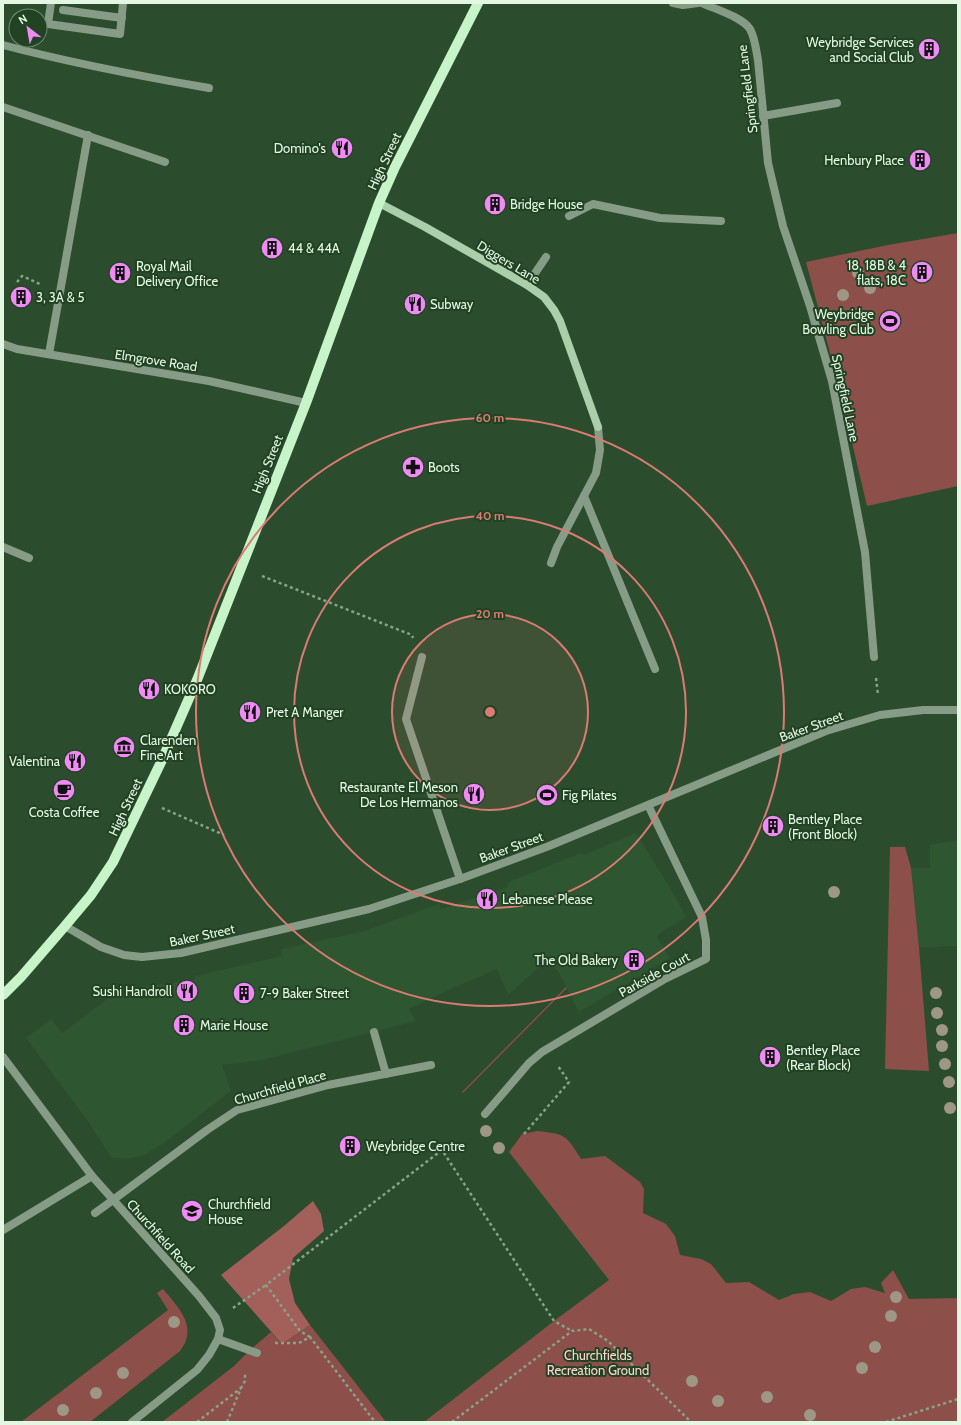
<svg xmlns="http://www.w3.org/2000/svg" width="961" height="1425" viewBox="0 0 961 1425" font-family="Cabin,sans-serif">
<rect width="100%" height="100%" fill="#2b4d2d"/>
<g fill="#2e5630">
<polygon points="636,833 672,891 686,917 662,932 657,937 670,958 579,1012 559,973 547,960 508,995 497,969 451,989 409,1009 416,1021 262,1060 222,1065 231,1091 161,1145 144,1155 127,1159 111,1157 90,1124 26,1038 51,1019 62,1033 123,987 124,989 195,980 195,976 282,956 281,949 361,932 439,904 441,909 508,887 507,883 526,875 581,853 583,855"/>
<polygon points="958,840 958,946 919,948 911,868 930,868 930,845"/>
</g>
<g fill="#8d4f4a">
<polygon points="958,233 958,486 867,506 837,379 806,262 888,245"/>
<polygon points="890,847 905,847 911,868 919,948 929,1071 885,1069"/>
<polygon points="566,987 567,988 463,1093 462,1092"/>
<path d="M 537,1131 C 566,1134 566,1135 581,1159 L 605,1156 L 640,1182 L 644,1189 L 643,1213 L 666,1224 L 675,1236 L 680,1255 L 701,1259 L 711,1264 L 726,1283 L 749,1282 L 779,1300 L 794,1294 L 810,1292 L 831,1301 L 851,1289 L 865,1287 L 885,1293 L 881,1283 L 893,1270 L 909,1299 L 958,1298 L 958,1422 L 424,1422 L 554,1321 L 609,1280 L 509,1152 L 523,1133 L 524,1134 Z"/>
<path d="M 163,1289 C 178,1307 199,1327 180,1351 L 90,1422 L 21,1422 L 168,1310 L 157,1293 Z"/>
<polygon points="310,1325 386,1422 162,1422 234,1366 250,1350 271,1332 282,1344"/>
</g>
<polygon fill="#a35f5a" points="313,1201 321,1214 324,1231 293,1258 289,1279 295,1303 310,1325 282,1344 221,1275 284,1226"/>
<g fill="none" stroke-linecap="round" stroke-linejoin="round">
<g stroke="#88a389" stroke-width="2.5" stroke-dasharray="3 3" stroke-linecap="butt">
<polyline points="17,282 22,276 40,284"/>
<polyline points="262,576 412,635 413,638"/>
<polyline points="876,678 878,695"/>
<polyline points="162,808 224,835"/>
<polyline points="524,1134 569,1082 558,1066"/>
<polyline points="233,1308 266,1285"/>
<polyline points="310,1337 300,1331 266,1285 442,1150 554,1321 572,1331"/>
<polyline points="275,1343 299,1343 310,1337 375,1422"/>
<polyline points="197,1422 241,1388"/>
<polyline points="227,1422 241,1388 245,1381 245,1372"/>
<polyline points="452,1422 572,1331 589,1329 608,1341 691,1422"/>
<polyline points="886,1422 958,1399"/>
</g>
<g stroke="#879c87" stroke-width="8">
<polyline points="51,3 48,24 120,34 123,3"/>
<polyline points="63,10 122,18"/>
<path d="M 3,45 C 71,63 139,76 209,88"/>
<polyline points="3,107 165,162"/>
<polyline points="763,116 837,103"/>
<polyline points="569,216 593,204 660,218 721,221"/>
<polyline points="527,285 546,257"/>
<polyline points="49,354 88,135"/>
<polyline points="584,496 655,669"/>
<polyline points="3,547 29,558"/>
<polyline points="551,563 557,547 596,473 600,450 598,427"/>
<polyline points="422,657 406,719 460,879"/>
<polyline points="374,1032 386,1074"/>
<polyline points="95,1213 113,1200"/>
<polyline points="3,1230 92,1176"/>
<polyline points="218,1339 257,1353"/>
</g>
<g stroke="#879c87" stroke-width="8">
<polyline points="673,3 683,5 698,3"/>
<path d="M 702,3 C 715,9 742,17 750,29 C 755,38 756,50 758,60 L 768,163 L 783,226 L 810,306 L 832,381 L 865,552 L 874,657"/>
<polyline points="3,344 17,349 209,381 306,403"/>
<polyline points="65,926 101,947 124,955 142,957 181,953 369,909 460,879 549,846 826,731 880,715 923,710 958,710"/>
<polyline points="3,1057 92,1176 199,1296 216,1318 220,1330 218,1339 209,1355 197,1370 132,1422"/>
<polyline points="485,1114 529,1063 542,1052 663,980 706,959 706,940 702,917 648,805"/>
<polyline points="113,1200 207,1130 237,1110 328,1085 431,1065"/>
</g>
<polyline stroke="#abceab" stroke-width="8" points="379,203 425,227 527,285 544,297 554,310 560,321 598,427"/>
<polyline stroke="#c7f4c8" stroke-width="10" points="3,995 21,977 65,926 91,895 113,862 162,760 197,680 306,403 379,203 395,167 478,3"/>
</g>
<g fill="#9e9786">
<circle cx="858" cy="273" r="6"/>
<circle cx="870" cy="288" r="6"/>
<circle cx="843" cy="295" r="6"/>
<circle cx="834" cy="892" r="6"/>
<circle cx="936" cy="993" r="6"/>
<circle cx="937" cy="1013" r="6"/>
<circle cx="942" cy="1030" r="6"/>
<circle cx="942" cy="1046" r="6"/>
<circle cx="945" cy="1064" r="6"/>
<circle cx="949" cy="1082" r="6"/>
<circle cx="950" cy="1108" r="6"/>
<circle cx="486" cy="1131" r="6"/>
<circle cx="499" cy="1148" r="6"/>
<circle cx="896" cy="1297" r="6"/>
<circle cx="891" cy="1316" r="6"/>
<circle cx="174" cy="1322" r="6"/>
<circle cx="875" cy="1347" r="6"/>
<circle cx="862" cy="1368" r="6"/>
<circle cx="123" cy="1373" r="6"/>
<circle cx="692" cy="1381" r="6"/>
<circle cx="96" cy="1393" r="6"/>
<circle cx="767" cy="1397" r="6"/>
<circle cx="718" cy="1401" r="6"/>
<circle cx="63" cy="1410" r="6"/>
<circle cx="810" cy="1415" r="6"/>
</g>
<circle cx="490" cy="712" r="98" fill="#db7b73" fill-opacity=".12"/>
<g fill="none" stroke="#db7b73" stroke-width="2">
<circle cx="490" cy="712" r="98"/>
<circle cx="490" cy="712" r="196"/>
<circle cx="490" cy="712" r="294"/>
</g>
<defs>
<g id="building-disc" transform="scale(1.15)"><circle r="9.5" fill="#f08bf6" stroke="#214223"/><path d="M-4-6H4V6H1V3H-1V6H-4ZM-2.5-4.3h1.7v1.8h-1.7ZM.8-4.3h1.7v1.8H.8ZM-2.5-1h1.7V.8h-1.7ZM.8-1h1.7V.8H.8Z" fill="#111"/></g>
<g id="restaurant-disc" transform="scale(1.15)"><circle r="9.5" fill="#f08bf6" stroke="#214223"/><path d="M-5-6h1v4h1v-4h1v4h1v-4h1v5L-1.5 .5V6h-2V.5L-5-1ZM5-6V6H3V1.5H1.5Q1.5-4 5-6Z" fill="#111"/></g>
<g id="stadium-disc" transform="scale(1.15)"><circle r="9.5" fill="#f08bf6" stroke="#214223"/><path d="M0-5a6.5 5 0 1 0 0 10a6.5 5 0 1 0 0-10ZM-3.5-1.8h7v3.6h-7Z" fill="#111"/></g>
<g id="pharmacy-disc" transform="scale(1.15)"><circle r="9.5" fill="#f08bf6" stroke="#214223"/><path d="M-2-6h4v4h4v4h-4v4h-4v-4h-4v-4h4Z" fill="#111"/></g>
<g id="museum-disc" transform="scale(1.15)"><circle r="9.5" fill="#f08bf6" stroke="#214223"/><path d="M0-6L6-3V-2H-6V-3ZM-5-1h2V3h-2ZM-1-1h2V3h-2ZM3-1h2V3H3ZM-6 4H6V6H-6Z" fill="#111"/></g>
<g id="cafe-disc" transform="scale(1.15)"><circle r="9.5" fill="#f08bf6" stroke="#214223"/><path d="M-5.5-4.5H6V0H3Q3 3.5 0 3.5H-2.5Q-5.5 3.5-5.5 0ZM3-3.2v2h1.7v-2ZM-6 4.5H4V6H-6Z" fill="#111"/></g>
<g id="school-disc" transform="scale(1.15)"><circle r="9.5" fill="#f08bf6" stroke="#214223"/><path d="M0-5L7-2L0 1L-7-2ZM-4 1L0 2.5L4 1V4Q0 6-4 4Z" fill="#111"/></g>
</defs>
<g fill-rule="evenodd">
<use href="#building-disc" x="929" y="49"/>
<use href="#restaurant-disc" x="342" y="148"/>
<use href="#building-disc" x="920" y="160"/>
<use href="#building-disc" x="495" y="204"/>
<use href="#building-disc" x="272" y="248"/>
<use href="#building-disc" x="922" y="272"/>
<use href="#building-disc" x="120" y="273"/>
<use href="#building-disc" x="21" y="297"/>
<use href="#restaurant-disc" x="415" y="304"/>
<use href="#stadium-disc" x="890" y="321"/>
<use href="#pharmacy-disc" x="413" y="467"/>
<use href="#restaurant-disc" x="149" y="689"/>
<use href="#restaurant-disc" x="250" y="712"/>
<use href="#museum-disc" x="124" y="747"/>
<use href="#restaurant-disc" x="75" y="761"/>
<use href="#cafe-disc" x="64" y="790"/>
<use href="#restaurant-disc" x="474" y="794"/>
<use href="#stadium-disc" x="547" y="795"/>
<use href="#building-disc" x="773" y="826"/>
<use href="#restaurant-disc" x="487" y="899"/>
<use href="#building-disc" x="634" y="960"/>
<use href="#restaurant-disc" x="187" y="991"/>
<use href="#building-disc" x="244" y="993"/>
<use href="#building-disc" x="184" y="1025"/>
<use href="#building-disc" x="770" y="1057"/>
<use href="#building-disc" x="350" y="1146"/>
<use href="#school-disc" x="192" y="1211"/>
</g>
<g text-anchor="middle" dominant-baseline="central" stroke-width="4" stroke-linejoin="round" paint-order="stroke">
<g font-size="13" fill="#e3f7e3" stroke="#214223" text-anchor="start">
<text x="914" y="42" text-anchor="end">Weybridge Services<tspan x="914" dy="15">and Social Club</tspan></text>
<text x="326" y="148" text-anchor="end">Domino's</text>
<text x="904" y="160" text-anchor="end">Henbury Place</text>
<text x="510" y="204">Bridge House</text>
<text x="288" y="248">44 &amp; 44A</text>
<text x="906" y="265" text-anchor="end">18, 18B &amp; 4<tspan x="906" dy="15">flats, 18C</tspan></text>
<text x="136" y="266">Royal Mail<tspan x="136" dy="15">Delivery Office</tspan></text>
<text x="36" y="297">3, 3A &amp; 5</text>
<text x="430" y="304">Subway</text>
<text x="874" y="314" text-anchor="end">Weybridge<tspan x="874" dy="15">Bowling Club</tspan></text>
<text x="428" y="467">Boots</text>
<text x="164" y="689">KOKORO</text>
<text x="266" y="712">Pret A Manger</text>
<text x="140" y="740">Clarenden<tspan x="140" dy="15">Fine Art</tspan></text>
<text x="60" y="761" text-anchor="end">Valentina</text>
<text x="458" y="787" text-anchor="end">Restaurante El Meson<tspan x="458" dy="15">De Los Hermanos</tspan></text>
<text x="562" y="795">Fig Pilates</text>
<text x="64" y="812" text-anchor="middle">Costa Coffee</text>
<text x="788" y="819">Bentley Place<tspan x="788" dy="15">(Front Block)</tspan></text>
<text x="502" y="899">Lebanese Please</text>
<text x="618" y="960" text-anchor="end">The Old Bakery</text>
<text x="172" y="991" text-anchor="end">Sushi Handroll</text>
<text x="260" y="993">7-9 Baker Street</text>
<text x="200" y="1025">Marie House</text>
<text x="786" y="1050">Bentley Place<tspan x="786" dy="15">(Rear Block)</tspan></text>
<text x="366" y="1146">Weybridge Centre</text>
<text x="208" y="1204">Churchfield<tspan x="208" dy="15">House</tspan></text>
</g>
<g font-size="13" fill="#e3f7e3" stroke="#214223">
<text transform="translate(747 89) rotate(-97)">Springfield Lane</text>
<text transform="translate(384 161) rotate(-65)">High Street</text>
<text transform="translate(509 262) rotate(31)">Diggers Lane</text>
<text transform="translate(156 360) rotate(9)">Elmgrove Road</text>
<text transform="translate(846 398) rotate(78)">Springfield Lane</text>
<text transform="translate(267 464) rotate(-68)">High Street</text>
<text transform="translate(811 726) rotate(-20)">Baker Street</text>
<text transform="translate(125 807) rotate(-65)">High Street</text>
<text transform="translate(511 847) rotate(-20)">Baker Street</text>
<text transform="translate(202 935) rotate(-12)">Baker Street</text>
<text transform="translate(654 974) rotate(-29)">Parkside Court</text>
<text transform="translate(280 1087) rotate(-16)">Churchfield Place</text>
<text transform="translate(161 1236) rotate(48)">Churchfield Road</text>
</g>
<g font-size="13" fill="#fdd3ce" stroke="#214223">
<text x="598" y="1355">Churchfields<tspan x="598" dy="15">Recreation Ground</tspan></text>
</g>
</g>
<circle cx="490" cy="712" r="6" fill="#db7b73" stroke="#214223" stroke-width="2"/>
<g font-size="12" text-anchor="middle" font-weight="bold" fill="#db7b73" stroke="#214223" stroke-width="4" stroke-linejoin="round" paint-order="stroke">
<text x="490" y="422">60 m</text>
<text x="490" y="520">40 m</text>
<text x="490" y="618">20 m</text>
</g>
<rect width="961" height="1425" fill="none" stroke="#e3f7e3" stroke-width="8"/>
<g transform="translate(28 28) rotate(329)"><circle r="19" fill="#214223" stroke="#6f8a70"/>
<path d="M0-3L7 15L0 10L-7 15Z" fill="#f08bf6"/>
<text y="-6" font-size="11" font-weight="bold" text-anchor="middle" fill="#e3f7e3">N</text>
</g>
</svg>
